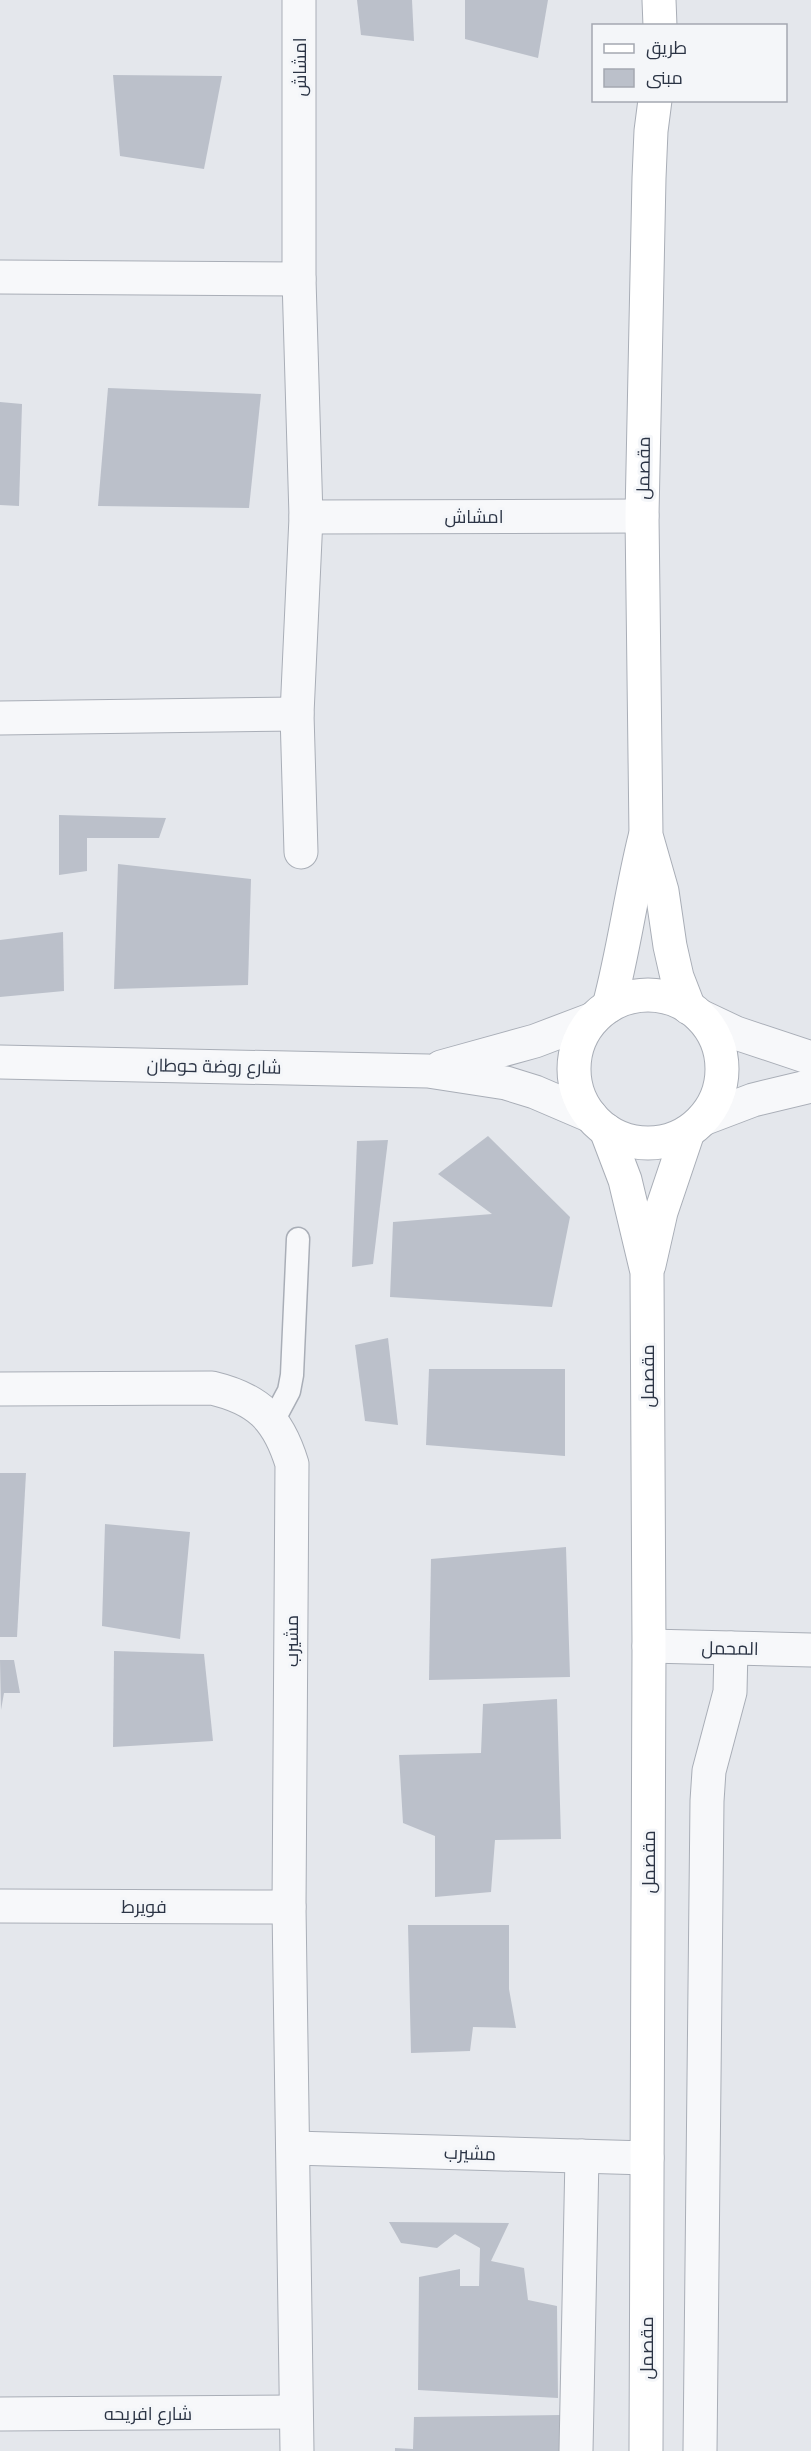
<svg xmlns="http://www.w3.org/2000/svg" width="811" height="2451" viewBox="0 0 811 2451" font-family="'Space Grotesk',Cairo,sans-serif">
<rect width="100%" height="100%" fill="#e4e7ec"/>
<g fill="#bbc0ca">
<polygon points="357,0 412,0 414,41 361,35"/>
<polygon points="465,0 548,0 538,58 465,39"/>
<polygon points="113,75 222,76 204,169 120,156"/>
<polygon points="108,388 261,394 249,508 98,506"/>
<polygon points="0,402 22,404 19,506 0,505"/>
<polygon points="59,815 166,818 159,838 87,838 87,871 59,875"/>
<polygon points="118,864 251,879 248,985 114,989"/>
<polygon points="63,932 64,991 0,997 0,940"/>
<polygon points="488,1136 570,1217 552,1307 390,1297 393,1222 492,1214 438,1174"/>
<polygon points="388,1140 373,1264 352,1267 357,1141"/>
<polygon points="388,1338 398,1425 365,1421 355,1345"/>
<polygon points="429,1369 565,1369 565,1456 426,1445"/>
<polygon points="0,1473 26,1473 17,1637 0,1637"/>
<polygon points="105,1524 190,1532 180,1639 102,1626"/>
<polygon points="566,1547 570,1677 429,1680 431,1559"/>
<polygon points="114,1651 204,1654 213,1741 113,1747"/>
<polygon points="0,1660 14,1660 20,1693 4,1693 1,1710"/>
<polygon points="557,1699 561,1839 495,1840 491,1892 435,1897 435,1836 403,1823 399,1755 481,1753 483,1704"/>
<polygon points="408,1925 509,1925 509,1989 516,2028 473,2027 470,2051 411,2053"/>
<polygon points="389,2222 509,2223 491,2261 524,2268 528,2300 557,2306 558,2398 418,2390 419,2277 460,2269 460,2286 479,2286 480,2248 455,2234 437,2248 401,2243"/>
<polygon points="562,2415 561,2451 395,2451 395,2448 413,2449 414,2417"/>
</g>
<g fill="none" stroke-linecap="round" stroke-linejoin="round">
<g stroke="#a9aeb7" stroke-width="25">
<polyline id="lane" points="273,1421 289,1391 292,1375 298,1239"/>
</g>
<g stroke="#a9aeb7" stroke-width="35">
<g id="street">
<polyline points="299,0 299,279 306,517 297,714 301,852"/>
<polyline points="0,277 299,279"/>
<polyline points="306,517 642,516"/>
<polyline points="0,718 297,714"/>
<polyline points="700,1016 736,1033 811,1058"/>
<polyline points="0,1062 428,1071 506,1083 535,1092 591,1116"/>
<polyline points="441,1067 535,1041 593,1019"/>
<polyline points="703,1119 753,1100 811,1086"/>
<path d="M 0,1389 L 212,1388 C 258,1399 278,1418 292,1464 L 289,1907 L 297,2451"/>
<polyline points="649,1646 811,1650"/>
<polyline points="0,1906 289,1907"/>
<polyline points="293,2148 647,2158"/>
<polyline points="0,2414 296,2412"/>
<polyline points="576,2451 582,2156"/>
<polyline points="700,2451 707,1801 709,1771 730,1692 731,1648"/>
</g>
</g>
<g stroke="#a9aeb7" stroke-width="35">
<g id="secondary">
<polyline points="659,0 660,26"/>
<polyline points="655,100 651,131 649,178 642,516 646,835 662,891 670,946 677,977 689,1008"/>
<circle cx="648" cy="1069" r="74"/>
<path d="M 609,1006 C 624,950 631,893 645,837"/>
<polyline points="606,1130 625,1180 647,1272 649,1646 646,2451"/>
<polyline points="649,1265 661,1212 688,1132"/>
</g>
</g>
<use href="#lane" stroke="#f7f8fa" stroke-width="22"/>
<use href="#street" stroke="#f7f8fa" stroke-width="33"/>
<use href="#secondary" stroke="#fff" stroke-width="33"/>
</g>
<g text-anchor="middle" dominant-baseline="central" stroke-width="6" stroke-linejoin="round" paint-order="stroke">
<g font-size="18" fill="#2b3445" stroke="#f4f6f9">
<text transform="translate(299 67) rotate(-90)">امشاش</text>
<text transform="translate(643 468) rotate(-89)">مقصمل</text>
<text x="474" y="516">امشاش</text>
<text transform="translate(214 1066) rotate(1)">شارع روضة حوطان</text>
<text transform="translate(647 1376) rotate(-90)">مقصمل</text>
<text transform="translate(291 1641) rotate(-90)">مشيرب</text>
<text transform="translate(730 1648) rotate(1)">المحمل</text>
<text transform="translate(648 1862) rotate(-90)">مقصمل</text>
<text x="144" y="1906">فويرط</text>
<text transform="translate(470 2153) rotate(2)">مشيرب</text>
<text transform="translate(646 2348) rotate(-90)">مقصمل</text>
<text x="148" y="2413">شارع افريحه</text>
</g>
</g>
<rect x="592" y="24" width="195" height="78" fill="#f4f6f9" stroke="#a4a8b1" stroke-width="1.5"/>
<rect x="604" y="44" width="30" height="9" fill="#ffffff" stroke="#a4a8b1" stroke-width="1.5"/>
<text x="646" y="54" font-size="18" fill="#2b3445">طريق</text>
<rect x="604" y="69" width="30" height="18" fill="#bbc0ca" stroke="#a4a8b1" stroke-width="1.5"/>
<text x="646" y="84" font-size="18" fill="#2b3445">مبنى</text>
</svg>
